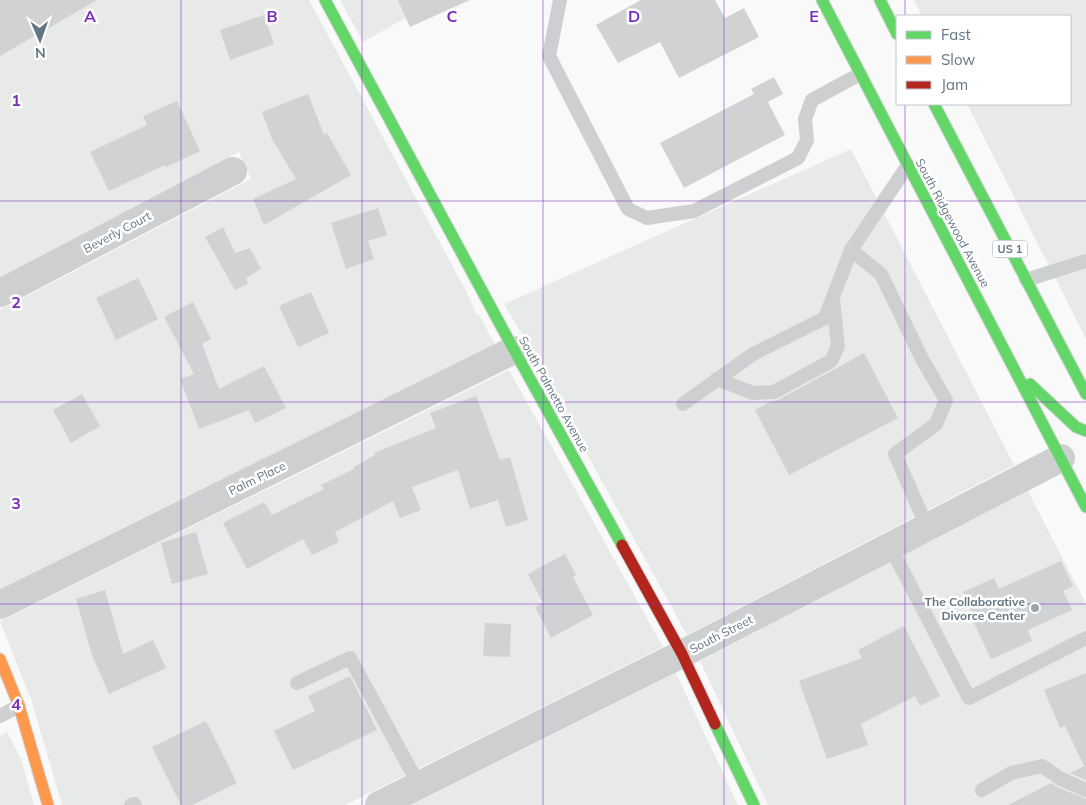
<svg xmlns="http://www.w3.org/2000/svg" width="1086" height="805" viewBox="0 0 1086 805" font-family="Mulish,sans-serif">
<rect width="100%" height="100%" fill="#f9f9f9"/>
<g fill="#e8e9e9">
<polygon points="0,0 309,0 465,289 477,315 479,315 495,344 0,589 0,310 251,179 239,152 0,277"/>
<polygon points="340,0 437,0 363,42"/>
<polygon points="914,0 1086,0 1086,339 967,104 1070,104 1070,16 922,16"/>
<polygon points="851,149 1014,465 687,635 526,344 521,331 520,331 504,304"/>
<polygon points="509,370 663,647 345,805 62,805 32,702 0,621"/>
<polygon points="1028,491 1086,604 1086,805 768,805 700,661"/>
<polygon points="676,673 738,805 411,805"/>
<polygon points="7,732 21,759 34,805 0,805 0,736"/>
</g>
<g fill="#d0d2d3">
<polygon points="0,0 97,0 0,56"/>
<polygon points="398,0 470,0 410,27"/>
<polygon points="641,0 715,0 725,18 744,8 759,37 679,78 660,42 618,63 596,25"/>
<polygon points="264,15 274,44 230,60 220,30"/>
<polygon points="774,77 783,94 768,102 785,135 684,188 660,143 754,94 751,89"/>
<polygon points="308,94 324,135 327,133 351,175 264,225 253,199 296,179 272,139 262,112"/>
<polygon points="177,101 200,151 166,167 165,165 109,191 90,152 147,125 143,116"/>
<polygon points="378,208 387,235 368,241 374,259 346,269 331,223"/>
<polygon points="223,227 235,253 250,248 261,269 246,278 248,284 235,290 205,237"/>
<polygon points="138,278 158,319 116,340 96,298"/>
<polygon points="311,292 329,333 298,347 279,306"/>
<polygon points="193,302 211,339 202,344 219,389 264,366 286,408 255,423 249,410 199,429 180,379 194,374 164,317"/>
<polygon points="864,353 898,418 789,475 755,410 772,401 778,400"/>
<polygon points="82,394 100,426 71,443 53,410"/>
<polygon points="476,396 500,460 510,457 528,520 506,527 498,500 470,509 458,470 412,487 421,510 400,518 393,501 335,532 339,542 312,555 303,539 247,569 223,523 264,502 272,515 324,489 321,485 354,469 354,467 375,455 374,453 436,428 430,413"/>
<polygon points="196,532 208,574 172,584 161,543"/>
<polygon points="565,554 576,575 573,577 593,615 551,638 535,607 543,603 528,574"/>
<polygon points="1061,561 1073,586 1063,591 1072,610 1028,630 1032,641 991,659 973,621 975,620 963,592 994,578 999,589"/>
<polygon points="105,590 123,654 153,640 166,668 109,694 92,655 76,599"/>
<polygon points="485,623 511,624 510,657 483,656"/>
<polygon points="904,626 940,696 920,706 915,696 861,724 868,745 827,759 799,681 862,658 858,650"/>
<polygon points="1086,673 1086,780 1070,773 1084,766 1065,726 1060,728 1044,690"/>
<polygon points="350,676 377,730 293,770 274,731 315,711 308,696"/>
<polygon points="206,721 237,783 192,805 181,805 152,747"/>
<polygon points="1051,783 1057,787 1086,799 1086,805 1008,805"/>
</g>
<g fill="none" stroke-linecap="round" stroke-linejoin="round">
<g stroke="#d5d6d7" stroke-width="13">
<g id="fast">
<polyline points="325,0 514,350 622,545"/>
<polyline points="822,0 1086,507"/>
<polyline points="880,0 897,34"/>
<polyline points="934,104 1086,394"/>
<polyline points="1030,384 1076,427 1086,431"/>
<polyline points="715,724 754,805"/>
</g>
</g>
<g stroke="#d5d6d7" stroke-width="13">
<polyline id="slow" points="0,659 19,706 48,805"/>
</g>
<g stroke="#d5d6d7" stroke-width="13">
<polyline id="jam" points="622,545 682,654 715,724"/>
</g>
<g stroke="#cecfd0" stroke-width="14">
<polyline points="560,0 549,56 628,209 647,218 694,211 798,158 807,140 805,119 812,100 860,74"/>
<polyline points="851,250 908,165"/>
<polyline points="1026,280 1086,261"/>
<polyline points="717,379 753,393 774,392 831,361 838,346 833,300"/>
<polyline points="683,404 753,354 825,318 851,250 881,274 922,359 946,400 936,424 895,454 927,527"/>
<polyline points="890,546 969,698 1086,638"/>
<polyline points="297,683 350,658 419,785"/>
<polyline points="0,716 19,706"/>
<polyline points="982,790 1011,773 1042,766 1061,779 1086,790"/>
<polyline points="131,805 134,804 135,805"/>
</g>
<g stroke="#cecfd0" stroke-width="28">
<polyline points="0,293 233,171"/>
<polyline points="0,605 514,350"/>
<polyline points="379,805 682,654 1061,458"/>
</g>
<use href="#fast" stroke="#63d668" stroke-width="11"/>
<use href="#slow" stroke="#ff974d" stroke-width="11"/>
<use href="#jam" stroke="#b3261e" stroke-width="11"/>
</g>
<path fill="none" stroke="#7b2cbf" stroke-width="1" stroke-opacity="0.55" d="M 181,0 L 181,805M 362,0 L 362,805M 543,0 L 543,805M 724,0 L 724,805M 905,0 L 905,16M 905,104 L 905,805M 0,201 L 1086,201M 0,402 L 1086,402M 0,604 L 1086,604"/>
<circle fill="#99a4ac" stroke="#fff" stroke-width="2" cx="1035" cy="608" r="5"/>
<g text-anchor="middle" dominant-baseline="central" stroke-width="5" stroke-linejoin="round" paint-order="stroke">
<rect fill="#fff" stroke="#939fa8" stroke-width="1" x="992.5" y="240.5" width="35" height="17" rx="4"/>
<g font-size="11" font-weight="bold" fill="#657683">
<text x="1010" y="249">US 1</text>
</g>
<g font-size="12" fill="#657683" stroke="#fff">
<text transform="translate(953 223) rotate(62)">South Ridgewood Avenue</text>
<text transform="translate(117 232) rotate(-28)">Beverly Court</text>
<text transform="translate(554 394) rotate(61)">South Palmetto Avenue</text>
<text transform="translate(257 478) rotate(-26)">Palm Place</text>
<text transform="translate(721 634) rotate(-27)">South Street</text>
</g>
<g font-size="12" font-weight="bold" fill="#657683" stroke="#fff" text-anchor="end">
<text x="1025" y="601">The Collaborative<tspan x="1025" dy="14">Divorce Center</tspan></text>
</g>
</g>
<g font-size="16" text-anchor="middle" font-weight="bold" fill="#7b2cbf" stroke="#fff" stroke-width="5" stroke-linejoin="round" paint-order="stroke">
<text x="90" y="22">A</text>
<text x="272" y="22">B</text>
<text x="452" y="22">C</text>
<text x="634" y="22">D</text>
<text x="814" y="22">E</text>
<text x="16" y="106">1</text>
<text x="16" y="308">2</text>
<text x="16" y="509">3</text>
<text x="16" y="710">4</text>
</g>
<rect x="896" y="15" width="175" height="90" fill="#ffffff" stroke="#c1c8cd"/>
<rect x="906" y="31" width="25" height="8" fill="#63d668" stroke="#c1c8cd"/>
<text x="941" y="40" font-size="15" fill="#657683">Fast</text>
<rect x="906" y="56" width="25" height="8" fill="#ff974d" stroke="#c1c8cd"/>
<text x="941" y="65" font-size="15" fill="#657683">Slow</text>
<rect x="906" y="81" width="25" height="8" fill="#b3261e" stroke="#c1c8cd"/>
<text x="941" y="90" font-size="15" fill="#657683">Jam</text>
<g transform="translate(40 40) rotate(178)" stroke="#ffffff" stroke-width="4" paint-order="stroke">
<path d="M0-4L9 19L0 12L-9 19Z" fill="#657683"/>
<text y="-8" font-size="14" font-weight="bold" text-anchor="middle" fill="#657683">N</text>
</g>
</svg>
